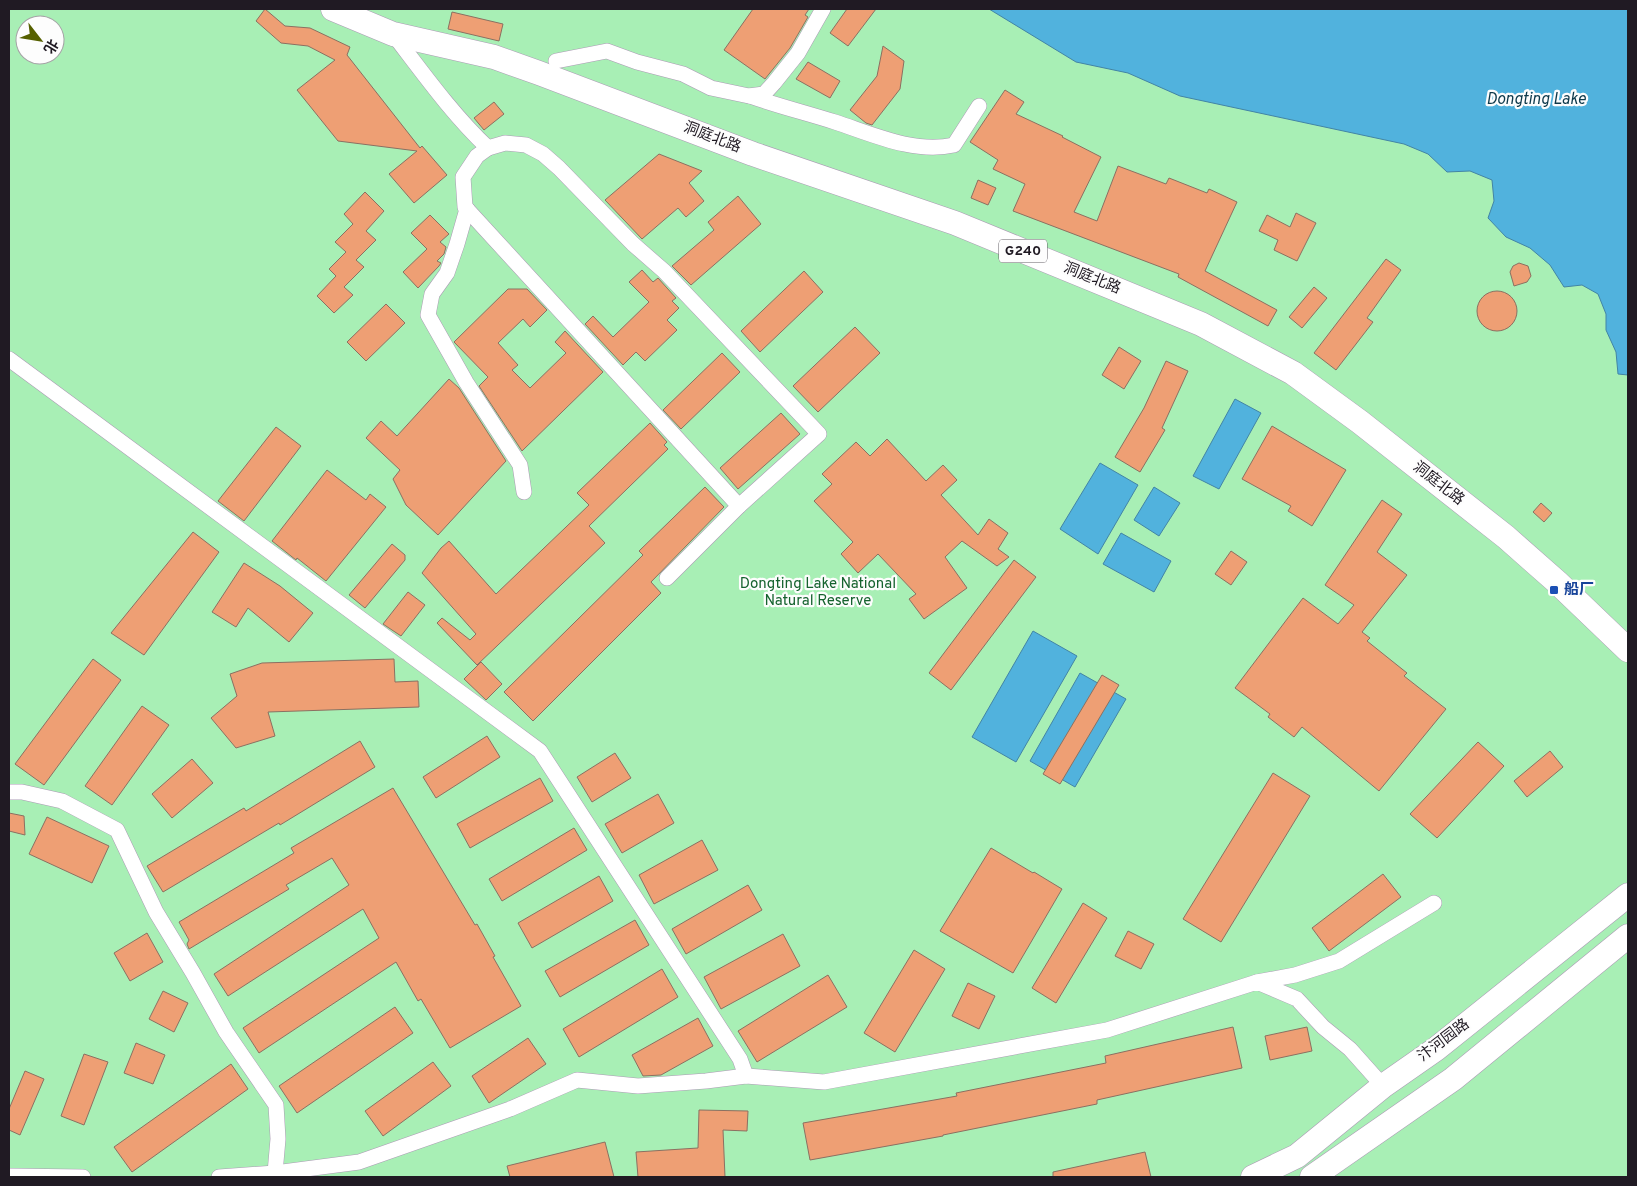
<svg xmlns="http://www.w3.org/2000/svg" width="1637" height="1186" viewBox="0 0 1637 1186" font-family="Overpass,'Noto Sans SC',sans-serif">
<rect width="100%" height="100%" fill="#f6ecfc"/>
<path fill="#a8efb5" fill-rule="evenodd" d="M 9,9 L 1628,9 L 1628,1177 L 9,1177 ZM 25,25 L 55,25 L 55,55 L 25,55 Z"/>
<g fill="#51b2dd" stroke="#4284a5">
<polygon points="989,9 1628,9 1628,375 1618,374 1616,352 1606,330 1606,314 1598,294 1582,285 1564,287 1550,265 1530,248 1506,237 1488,218 1494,201 1492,180 1470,171 1447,172 1428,154 1404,144 1180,96 1128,73 1076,62"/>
<polygon points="1235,399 1261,413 1219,489 1193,476"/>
<polygon points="1100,463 1138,485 1098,554 1060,529"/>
<polygon points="1154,487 1180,503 1159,536 1134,520"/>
<polygon points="1121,533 1171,561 1154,592 1103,564"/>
<polygon points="1033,631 1077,656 1016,762 972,737"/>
<polygon points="1080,673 1126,699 1075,787 1030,761"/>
</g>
<g fill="#ee9f74" stroke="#8b7061">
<polygon points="265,9 285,26 310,28 350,47 347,55 420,148 422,146 447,175 414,203 389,174 417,151 338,141 297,90 335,60 308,46 281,43 256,21"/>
<polygon points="753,9 809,9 805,15 808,17 790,48 765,79 724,50"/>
<polygon points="847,9 876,9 848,46 830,33"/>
<polygon points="452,12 503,24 499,41 448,29"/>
<polygon points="883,46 904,61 900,89 872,125 866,123 850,110 877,76"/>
<polygon points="808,62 840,81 830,98 796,79"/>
<polygon points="1005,90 1024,102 1016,114 1063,136 1062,137 1101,157 1074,212 1097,221 1118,166 1166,184 1169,178 1207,193 1209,189 1237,202 1205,271 1277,310 1268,326 1178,277 1179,274 1013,211 1025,184 993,169 998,160 970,142"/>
<polygon points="494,102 504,114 484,130 474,118"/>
<polygon points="659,154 702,171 689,183 704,201 686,217 678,208 642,239 605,200"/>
<polygon points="978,180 996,188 988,205 971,198"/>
<polygon points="365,192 384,211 366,231 376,240 356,260 364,267 344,287 353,295 334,313 317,296 336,276 329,269 346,252 335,242 353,224 344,214"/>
<polygon points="738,196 761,224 691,285 672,266 714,230 708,222"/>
<polygon points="1296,213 1316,223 1297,261 1274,250 1278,240 1259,231 1267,215 1290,227"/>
<polygon points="430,215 449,234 440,242 446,247 444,254 437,261 441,263 439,266 418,288 403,272 427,249 411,233"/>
<polygon points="1386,259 1401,270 1367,318 1373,322 1336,370 1314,353"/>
<polygon points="1519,263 1528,266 1531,276 1527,282 1514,286 1510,272 1513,266"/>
<polygon points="642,270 653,282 658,278 676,298 672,301 679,308 667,320 677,330 645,361 636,352 623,365 585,324 593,316 613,337 649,302 629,282"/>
<polygon points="804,271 823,292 760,352 741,331"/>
<polygon points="1314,287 1327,298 1302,328 1289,317"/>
<polygon points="508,289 527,289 547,310 530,327 523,319 498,343 518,365 512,370 530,388 566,353 555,342 565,331 603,372 522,451 479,386 488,377 454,342"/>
<circle cx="1497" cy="311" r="20"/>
<polygon points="386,304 405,323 366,361 347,342"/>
<polygon points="855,327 880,353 818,412 793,386"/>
<polygon points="1119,347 1141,361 1124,389 1102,375"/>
<polygon points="722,353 740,372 681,429 663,410"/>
<polygon points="1166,361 1188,371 1162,428 1165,430 1140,472 1115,457 1144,408"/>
<polygon points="449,379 459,388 506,461 438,535 406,505 393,479 400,470 366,438 381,421 397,436"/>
<polygon points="781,413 800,434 738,489 720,468"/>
<polygon points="650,423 667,442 664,445 668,449 589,526 605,543 477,665 437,623 442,618 470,640 476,634 422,573 441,548 449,541 496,594 589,505 577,493"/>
<polygon points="1272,426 1346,470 1312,526 1288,511 1291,506 1242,479"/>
<polygon points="276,427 301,446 244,521 218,501"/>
<polygon points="887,439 926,481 943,465 957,480 941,495 978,535 989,519 1008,533 998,549 1009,557 997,566 962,541 945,557 967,588 924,619 909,599 916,594 878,554 858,573 841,554 853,542 814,501 832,484 822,474 856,442 870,456"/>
<polygon points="327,470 366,500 370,494 386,507 326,581 297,558 296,560 272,541"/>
<polygon points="705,487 724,507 651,582 661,593 533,721 504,692 643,555 639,551"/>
<polygon points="1382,500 1402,514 1377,552 1407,575 1362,632 1370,638 1367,641 1407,673 1404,676 1446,709 1379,791 1302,727 1294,737 1268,717 1270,714 1235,688 1303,598 1338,624 1354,605 1325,585"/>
<polygon points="1541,503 1552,513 1544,522 1533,512"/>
<polygon points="193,532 219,552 144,655 111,633"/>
<polygon points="392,544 405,555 405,560 365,608 349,595"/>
<polygon points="1231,551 1247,562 1231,585 1215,574"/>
<polygon points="1014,560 1036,577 951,690 929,673"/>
<polygon points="244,563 280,586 313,613 289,642 248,608 236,627 212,612"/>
<polygon points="408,592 425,605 401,636 383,624"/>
<polygon points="93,659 121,680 44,785 15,764"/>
<polygon points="394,659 395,682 418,681 419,707 268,712 275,736 236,748 211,718 237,696 230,674 262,663"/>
<polygon points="481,662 502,684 486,700 464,679"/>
<polygon points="1102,675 1119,685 1060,784 1043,774"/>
<polygon points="142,706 169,725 112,805 85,786"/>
<polygon points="487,736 500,757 436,798 423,777"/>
<polygon points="360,741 375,767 280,825 279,823 163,892 147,866 244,808 246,811"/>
<polygon points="1478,742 1504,766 1437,838 1410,814"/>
<polygon points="1550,751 1563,767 1527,797 1514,781"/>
<polygon points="615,753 631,778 592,802 577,777"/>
<polygon points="192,759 213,783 172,818 152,794"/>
<polygon points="1273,773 1310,796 1221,942 1183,919"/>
<polygon points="540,778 553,801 470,848 457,824"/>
<polygon points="393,788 475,925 477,924 495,956 493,957 521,1006 450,1048 421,999 418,1001 396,962 259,1053 243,1028 379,938 363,909 228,996 214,974 349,885 332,858 286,885 289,889 189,949 187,944 189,940 179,922 294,853 291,848"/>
<polygon points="658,794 674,823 622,853 605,824"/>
<polygon points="9,813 24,816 25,835 9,831"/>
<polygon points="47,817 109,846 92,883 29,854"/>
<polygon points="574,828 587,850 502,901 489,879"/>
<polygon points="702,840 718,870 654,904 639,875"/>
<polygon points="991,848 1033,873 1034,872 1062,889 1013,973 940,931"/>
<polygon points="1383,874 1401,897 1329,951 1312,928"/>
<polygon points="599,876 613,901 532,948 518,923"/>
<polygon points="748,885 762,910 686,954 672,929"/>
<polygon points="1083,903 1107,918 1056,1003 1032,988"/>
<polygon points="635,920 649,945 560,997 545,971"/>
<polygon points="1128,931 1154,944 1141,969 1115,956"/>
<polygon points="147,933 163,962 130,981 114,953"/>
<polygon points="783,934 800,966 721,1009 704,977"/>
<polygon points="914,950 945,969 895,1052 864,1033"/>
<polygon points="662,969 678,997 579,1057 563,1029"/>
<polygon points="828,975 847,1007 757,1062 738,1031"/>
<polygon points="968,983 995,996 979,1029 952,1016"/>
<polygon points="163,991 188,1003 174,1032 149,1019"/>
<polygon points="395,1007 413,1033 297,1113 279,1086"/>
<polygon points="698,1018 713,1046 661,1075 643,1076 632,1055"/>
<polygon points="1233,1027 1242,1068 1097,1100 1097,1104 943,1135 943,1136 810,1160 803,1123 957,1096 956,1093 1106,1063 1105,1056"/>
<polygon points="1307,1027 1312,1051 1270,1060 1265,1036"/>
<polygon points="528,1038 546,1064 489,1103 472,1076"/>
<polygon points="136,1043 165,1055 153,1084 124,1073"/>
<polygon points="84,1054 108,1062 84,1125 61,1116"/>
<polygon points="433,1062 451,1086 383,1136 365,1111"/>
<polygon points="231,1064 248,1089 132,1172 114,1147"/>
<polygon points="25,1071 44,1079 20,1135 9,1130 9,1109"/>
<polygon points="699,1110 748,1111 747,1131 723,1130 725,1177 638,1177 636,1152 698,1148"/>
<polygon points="605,1142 614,1177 510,1177 507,1166"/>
<polygon points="1145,1152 1151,1177 1053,1177 1053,1172"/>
</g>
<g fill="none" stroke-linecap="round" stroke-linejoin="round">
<g stroke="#ab9bb4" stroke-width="16">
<g id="minor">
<path d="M 393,34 C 423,73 452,114 488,148 L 505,143 L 526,145 L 543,154 L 559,168 L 633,244 L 664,271 L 819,434 L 739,506 L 667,578"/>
<polyline points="556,61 607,51 637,62 683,74 711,88 749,96 764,94 774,83 798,53 823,9"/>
<path d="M 750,96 C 778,106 807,113 835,122 C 872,134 914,154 954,145 L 979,106"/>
<polyline points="488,148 477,156 463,177 465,207 739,506"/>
<polyline points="467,209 457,244 447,273 432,294 428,315 466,382 520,465 524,492"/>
<polyline points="9,359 540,751 740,1059 746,1076"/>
<polyline points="9,792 22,792 62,801 117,830 156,912 193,973 226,1032 276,1105 278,1139 275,1173"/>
<polyline points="1257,982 1295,975 1339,961 1434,903"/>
<polyline points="9,1176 83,1177"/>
<polyline points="219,1177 275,1173 359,1162 510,1109 577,1080 638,1086 706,1081 746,1076 824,1082 1107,1030 1257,982 1297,999 1323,1027 1350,1049 1383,1086"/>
</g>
</g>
<g stroke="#ab9bb4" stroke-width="25">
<g id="primary">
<polyline points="333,9 393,34 494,57 539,73 753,154 955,223 1201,324 1293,373 1360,422 1506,537 1557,582 1628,650"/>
<polyline points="1253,1177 1297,1156 1383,1086 1436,1049 1628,895"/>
<polyline points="1312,1177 1453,1079 1628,936"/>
</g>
</g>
<use href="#minor" stroke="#fff" stroke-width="15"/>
<use href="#primary" stroke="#fff" stroke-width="24"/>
</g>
<rect fill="#1a4fb4" stroke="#fdfdfd" stroke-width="2" x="1549" y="585" width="10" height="10" rx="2.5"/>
<g text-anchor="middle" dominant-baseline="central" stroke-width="4.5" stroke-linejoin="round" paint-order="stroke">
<rect fill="#fdfdfd" stroke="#625e64" stroke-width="1" x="999" y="239.5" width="48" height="23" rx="4"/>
<g font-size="14" font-weight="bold" fill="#201a23">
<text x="1023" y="251">G240</text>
</g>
<g font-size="15" fill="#201a23" stroke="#fdfdfd">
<text transform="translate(712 138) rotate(21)">洞庭北路</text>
<text transform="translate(1092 279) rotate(22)">洞庭北路</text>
<text transform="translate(1438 484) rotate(38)">洞庭北路</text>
<text transform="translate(1444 1041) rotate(-37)">汴河园路</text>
</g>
<g font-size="15" fill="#15632e" stroke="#fdfdfd">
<text x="818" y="584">Dongting Lake National<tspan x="818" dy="17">Natural Reserve</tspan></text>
</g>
<g font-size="15" font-weight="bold" fill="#164399" stroke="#fdfdfd" text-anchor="start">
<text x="1564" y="590">船厂</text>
</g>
<g font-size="16" font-style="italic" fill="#0d394b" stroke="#fdfdfd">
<text x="1536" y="100">Dongting Lake</text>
</g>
</g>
<rect width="1637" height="1186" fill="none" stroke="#201a23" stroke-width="20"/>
<g transform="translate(40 40) rotate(121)"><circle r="24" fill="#fdfdfd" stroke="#a5a2a6"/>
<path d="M0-4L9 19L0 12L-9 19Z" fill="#566000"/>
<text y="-8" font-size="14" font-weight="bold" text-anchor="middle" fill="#201a23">北</text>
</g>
</svg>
